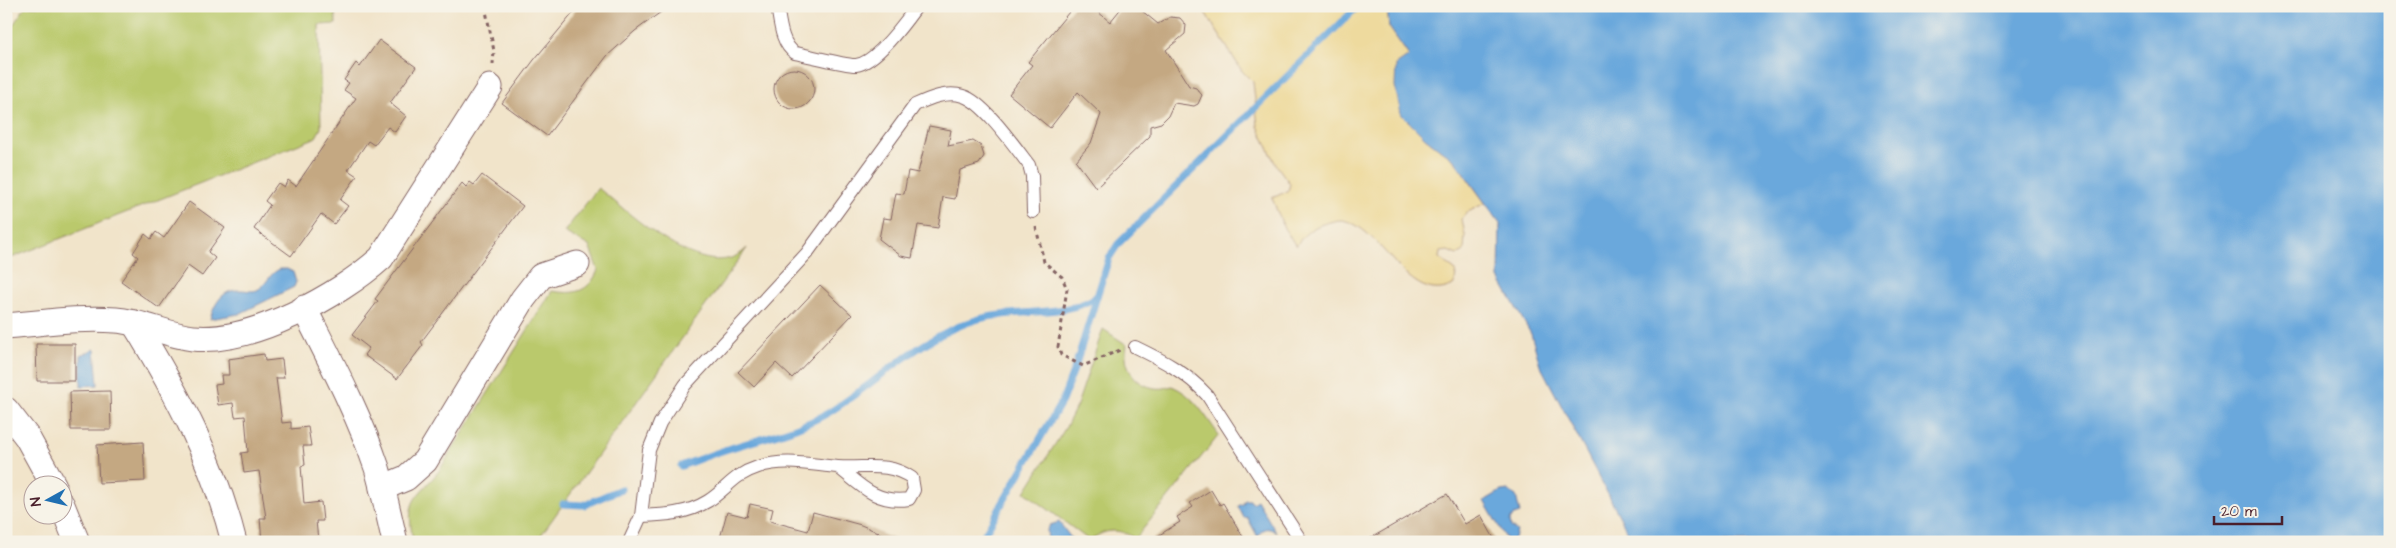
<svg xmlns="http://www.w3.org/2000/svg" width="2396" height="548" viewBox="0 0 2396 548" font-family="'Architects Daughter',sans-serif">
<rect width="100%" height="100%" fill="#f7f3e8"/>
<filter id="ink" filterUnits="userSpaceOnUse"><feTurbulence type="fractalNoise" baseFrequency=".02" numOctaves="2"/><feDisplacementMap in="SourceGraphic" scale="10" xChannelSelector="R" yChannelSelector="G"/><feConvolveMatrix kernelMatrix="1 2 1 2 8 2 1 2 1" color-interpolation-filters="sRGB"/></filter>
<filter id="wash" filterUnits="userSpaceOnUse"><feTurbulence type="fractalNoise" baseFrequency=".0096" numOctaves="4" result="noise"/><feDisplacementMap in="SourceGraphic" scale="20" xChannelSelector="R" yChannelSelector="G"/><feGaussianBlur stdDeviation="1.12" result="paint"/><feColorMatrix in="noise" values="0 0 0 0 0 0 0 0 0 0 0 0 0 0 0 0 0 1.4 0 .05"/><feComposite in="paint" operator="in"/></filter>
<g filter="url(#wash)">
<rect width="100%" height="100%" fill="#f1e4ca"/>
<g fill="#bac96c" stroke="#82744c">
<polygon points="26,6 335,6 336,24 319,25 321,128 316,137 312,139 6,260 6,35"/>
<path d="M 598,188 C 629,212 707,289 747,248 L 536,542 L 413,542 C 406,498 413,502 439,471 L 552,291 C 575,295 589,292 598,270 L 589,246 L 564,232 Z"/>
<path d="M 1103,329 L 1127,345 C 1120,373 1146,396 1172,386 C 1194,395 1205,416 1219,435 L 1135,539 C 1121,528 1104,528 1090,541 L 1025,492 L 1066,427 L 1077,405 Z"/>
</g>
<path fill="#eeda9e" stroke="#9c7c64" d="M 1201,6 L 1387,6 L 1389,27 L 1409,56 L 1401,114 L 1424,137 L 1455,161 L 1485,203 L 1466,213 L 1462,219 L 1465,235 L 1464,251 L 1457,255 L 1448,251 L 1440,252 L 1439,258 L 1456,271 L 1455,284 C 1408,311 1382,224 1341,220 C 1337,220 1330,222 1326,223 C 1312,227 1304,234 1296,246 L 1284,228 L 1272,198 L 1288,191 L 1290,184 L 1275,163 L 1258,126 L 1253,82 L 1242,71 Z"/>
<g fill="#6aa8dc" stroke="#5a6484">
<polygon points="1387,6 2390,6 2390,542 1633,542 1540,365 1531,334 1499,278 1500,223 1455,161 1424,137 1401,114 1395,86 1396,65 1409,56 1389,27"/>
<path d="M 280,269 L 287,269 L 293,272 L 296,282 L 294,287 L 239,314 L 210,319 C 215,303 222,289 241,290 C 247,290 252,292 257,290 C 267,285 269,273 280,269 Z"/>
<polygon points="95,349 98,385 81,386 81,355"/>
<polygon points="1508,490 1516,496 1520,513 1514,515 1510,520 1511,527 1517,531 1515,538 1508,542 1484,501 1501,491"/>
<path d="M 1245,500 L 1250,500 L 1252,503 L 1257,500 L 1277,534 C 1270,526 1262,527 1258,537 L 1247,517 L 1244,518 L 1238,506 L 1243,504 Z"/>
<polygon points="1059,522 1074,542 1048,542 1047,530 1050,525"/>
</g>
<g fill="none" stroke-linecap="round" stroke-linejoin="round">
<g stroke="#6aa8dc" stroke-width="7">
<path d="M 681,466 C 697,460 712,454 728,449 C 761,438 797,431 828,413 C 878,382 922,335 979,319 C 1014,309 1071,317 1097,296"/>
<polyline points="563,504 584,505 621,489"/>
<polyline points="980,542 1062,401 1076,364 1109,258 1118,244 1358,6"/>
</g>
</g>
<g id="blocks">
<g fill="#c4a882">
<polygon points="579,6 669,6 635,31 607,56 547,136 502,103 534,60"/>
<polygon points="1074,6 1091,6 1110,22 1123,6 1136,6 1158,24 1170,17 1180,18 1186,25 1185,34 1166,50 1189,86 1196,88 1202,95 1198,104 1194,106 1174,103 1168,116 1161,123 1150,126 1150,136 1096,188 1076,161 1091,143 1101,114 1078,92 1050,128 1009,94 1032,65 1028,62"/>
<polygon points="379,40 416,67 390,103 406,116 395,132 388,127 374,145 368,141 348,170 357,176 340,200 348,206 334,224 321,214 291,256 254,229 270,205 265,201 278,183 284,187 288,180 296,186 356,98 344,90 349,83 344,80 356,63 360,67"/>
<circle cx="794" cy="89" r="20"/>
<polygon points="929,126 951,130 948,146 973,141 981,146 984,156 979,164 960,170 955,199 943,197 938,228 918,225 912,258 901,256 879,239 883,218 891,219 896,193 904,194 908,171 918,173"/>
<polygon points="482,175 523,206 421,342 423,345 397,379 364,355 369,348 352,335 378,301 375,299 462,183 466,187 470,182 474,185"/>
<polygon points="189,202 225,228 208,252 215,258 202,276 188,266 159,308 121,281 138,257 133,253 145,234 151,239 156,232 164,238"/>
<polygon points="820,285 852,315 792,378 776,363 754,387 738,372"/>
<polygon points="36,344 75,344 75,381 37,381"/>
<polygon points="264,354 265,361 282,359 284,378 276,378 282,423 291,422 291,429 308,427 311,446 303,446 305,465 301,466 304,504 321,502 323,521 316,521 318,540 262,542 260,518 266,518 259,471 244,473 241,453 248,452 245,416 235,417 233,403 218,405 215,385 222,384 221,375 229,375 228,359"/>
<polygon points="110,391 111,430 71,430 70,392"/>
<polygon points="143,442 145,481 99,483 97,445"/>
<polygon points="1211,490 1220,505 1223,503 1246,542 1148,542 1180,522 1177,517 1193,507 1190,503"/>
<polygon points="1447,494 1465,524 1481,515 1496,542 1364,542"/>
<polygon points="750,504 773,509 770,521 808,531 813,512 861,525 901,542 719,542 727,512 747,517"/>
</g>
</g>
</g>
<g filter="url(#ink)">
<use href="#blocks" fill-opacity="0" stroke="#846463" stroke-width="1"/>
<g fill="none" stroke-linecap="round" stroke-linejoin="round">
<g stroke="#846463" stroke-width="14">
<g id="lane">
<path d="M 777,6 C 780,22 781,44 795,53 C 807,55 848,66 856,65 C 876,63 906,21 917,6"/>
<polyline points="6,7 7,6"/>
<path d="M 1135,347 C 1162,360 1186,372 1207,395 L 1302,542"/>
<path d="M 641,516 C 665,515 687,514 708,501 C 727,489 733,475 758,467 C 785,458 812,465 838,467 C 867,469 886,461 912,478 L 914,490 L 909,499 C 877,504 861,486 838,467"/>
<path d="M 629,542 L 641,516 L 649,450 L 660,423 L 685,385 L 807,253 L 915,105 C 930,98 947,91 963,96 C 984,102 1015,147 1029,165 L 1032,176 L 1033,212"/>
</g>
</g>
<g stroke="#846463" stroke-width="27">
<g id="street">
<path d="M 304,308 C 330,360 358,412 377,468 C 384,492 389,517 395,542"/>
<path d="M 134,323 C 177,393 214,462 234,542"/>
<path d="M 6,326 C 42,323 80,317 116,320 C 143,322 167,335 193,338 C 251,344 339,296 381,258 L 490,87"/>
<polyline points="6,410 27,437 54,486"/>
<polyline points="382,488 406,478 425,461 523,299 541,276 577,264"/>
<polyline points="62,505 77,542"/>
</g>
</g>
<g stroke="#846463" stroke-width="3" stroke-dasharray="4 4" stroke-linecap="butt">
<polyline points="485,6 494,51 493,64"/>
<polyline points="1036,227 1044,262 1062,277 1067,289 1058,347 1061,355 1083,366 1120,350"/>
</g>
<use href="#lane" stroke="#fff" stroke-width="12"/>
<use href="#street" stroke="#fff" stroke-width="25"/>
</g>
</g>
<rect width="2396" height="548" fill="none" stroke="#f7f3e8" stroke-width="25"/>
<g transform="translate(48 500) rotate(262)"><circle r="24" fill="#f7f3e8" stroke="#b29e9c"/>
<path d="M0-4L9 19L0 12L-9 19Z" fill="#1f6fb2"/>
<text y="-8" font-size="14" font-weight="bold" text-anchor="middle" fill="#4a1f2b">N</text>
</g>
<path d="M2214 516v8h68v-8" fill="none" stroke="#4a1f2b" stroke-width="2.5"/>
<text x="2221" y="516" font-size="15" fill="#4a1f2b" stroke="#f7f3e8" stroke-width="4" paint-order="stroke">20 m</text>
</svg>
